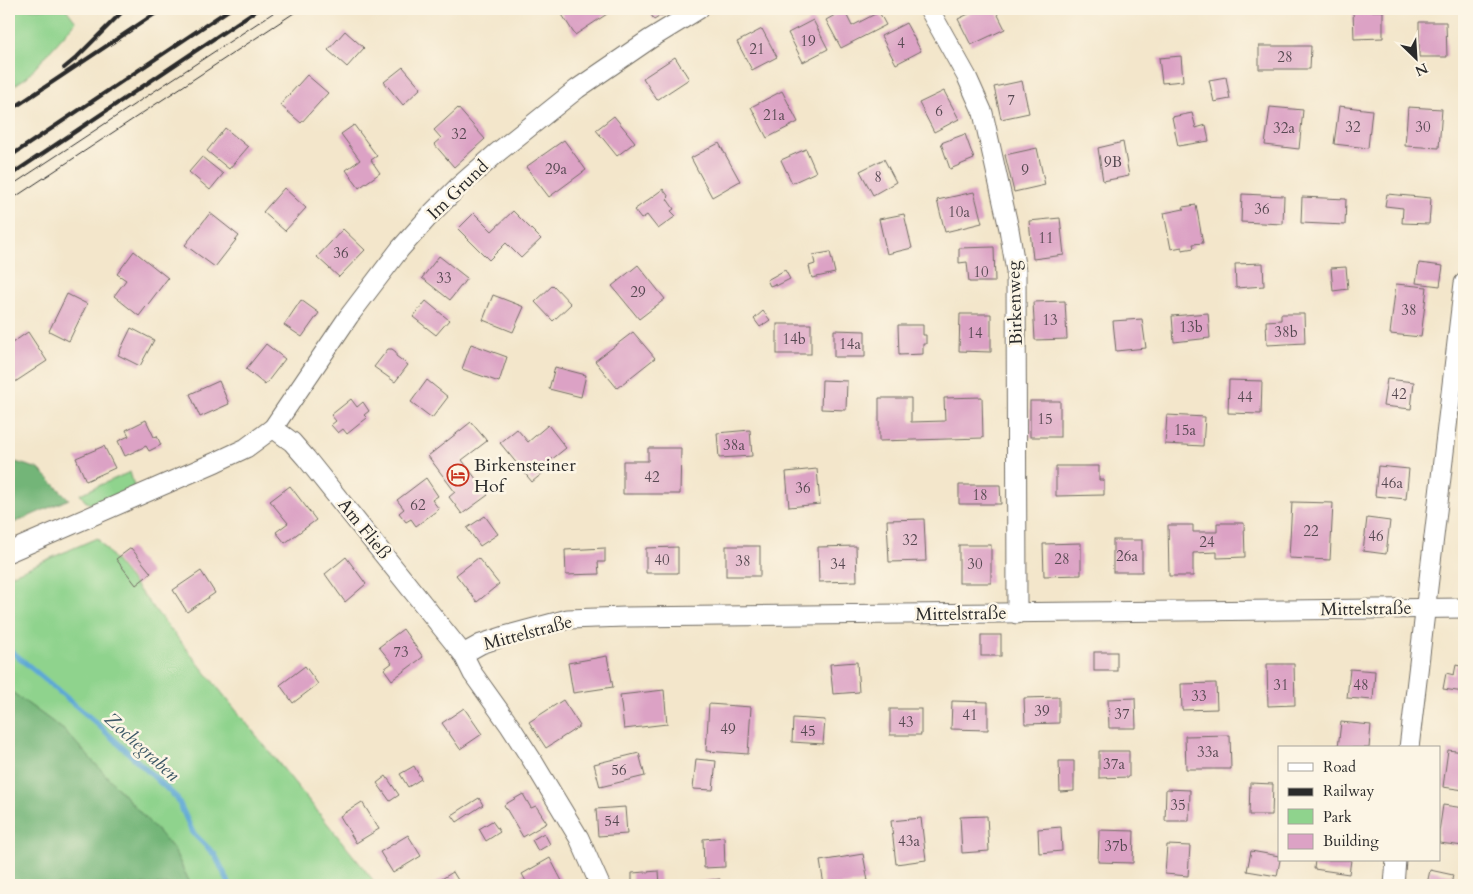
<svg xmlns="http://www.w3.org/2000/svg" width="1473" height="894" viewBox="0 0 1473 894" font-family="Cardo,serif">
<rect width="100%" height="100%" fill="#fcf5e5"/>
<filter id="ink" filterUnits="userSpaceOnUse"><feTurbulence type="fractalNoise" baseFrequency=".02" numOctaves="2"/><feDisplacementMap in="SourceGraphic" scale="10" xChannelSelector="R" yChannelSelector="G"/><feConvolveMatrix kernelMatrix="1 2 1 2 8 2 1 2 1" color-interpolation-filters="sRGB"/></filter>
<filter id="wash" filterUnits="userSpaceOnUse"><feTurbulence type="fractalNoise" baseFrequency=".0096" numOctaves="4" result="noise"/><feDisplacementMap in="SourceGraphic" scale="20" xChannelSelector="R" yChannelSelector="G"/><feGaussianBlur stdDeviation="1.12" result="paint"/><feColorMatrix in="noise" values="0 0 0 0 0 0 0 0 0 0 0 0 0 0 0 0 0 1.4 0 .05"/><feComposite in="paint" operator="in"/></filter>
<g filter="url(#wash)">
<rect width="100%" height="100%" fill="#f3e6cb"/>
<g fill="#8fd38d" stroke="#5d7f5c">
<polygon points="9,9 66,9 76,22 27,77 9,89"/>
<polygon points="130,472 135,489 96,507 85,501 80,494"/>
<polygon points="97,538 377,885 191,885 173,848 65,731 9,690 9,576"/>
</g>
<g fill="#73b578" stroke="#4f7052">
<polygon points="9,460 39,469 69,499 9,525"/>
<polygon points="9,690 65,731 173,848 191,885 9,885"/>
</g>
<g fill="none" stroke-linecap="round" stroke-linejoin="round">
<polyline stroke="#5da8d5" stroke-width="5.5" points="9,649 94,721 177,798 193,833 215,855 230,885"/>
</g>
<g id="blocks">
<g fill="#dca2c5">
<polygon points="568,9 604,9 607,14 575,35 561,13"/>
<polygon points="648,9 672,9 654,20"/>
<polygon points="846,9 867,9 857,13"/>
<polygon points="979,9 995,9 1005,29 971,45 958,19"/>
<polygon points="844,10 852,26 879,12 886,25 841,48 826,20"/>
<polygon points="1353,11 1383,11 1383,38 1354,39"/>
<polygon points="813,20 828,49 803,62 788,33"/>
<polygon points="1419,22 1446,22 1447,57 1419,57"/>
<polygon points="906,23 921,51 896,64 881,36"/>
<polygon points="762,29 777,57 752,70 737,42"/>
<polygon points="345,31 364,48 347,67 328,50"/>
<polygon points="1259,46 1311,46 1310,69 1259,69"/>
<polygon points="1181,56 1183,81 1162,83 1159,58"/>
<polygon points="675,57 689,79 657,100 643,78"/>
<polygon points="403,67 421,88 403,105 384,82"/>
<polygon points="307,75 328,93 301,123 280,105"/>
<polygon points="1226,77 1230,99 1214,102 1209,80"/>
<polygon points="1022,81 1029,113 1001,119 994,87"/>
<polygon points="782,91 798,122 767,138 751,107"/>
<polygon points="944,91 959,119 934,132 919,103"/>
<polygon points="1339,106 1372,110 1368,148 1334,144"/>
<polygon points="1270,107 1303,110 1299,149 1265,145"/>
<polygon points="1408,107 1442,109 1439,148 1405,146"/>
<polygon points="458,108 485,139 454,167 434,144 441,138 434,130"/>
<polygon points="1192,113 1196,128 1206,125 1209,141 1178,146 1172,117"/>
<polygon points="614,116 635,142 617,156 596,130"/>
<polygon points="354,125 377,156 371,160 380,173 359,188 346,170 360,160 341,134"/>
<polygon points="225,128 248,147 229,169 207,151"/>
<polygon points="965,134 974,159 950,169 941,143"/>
<polygon points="564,140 586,170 549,197 526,167"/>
<polygon points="1123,142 1129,176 1103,181 1098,148"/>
<polygon points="719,143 740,181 712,197 691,158"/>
<polygon points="1037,148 1045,185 1014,192 1005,155"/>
<polygon points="806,149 816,172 792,183 781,160"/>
<polygon points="202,157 223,174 210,190 189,172"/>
<polygon points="884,159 896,182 873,195 860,171"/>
<polygon points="284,188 306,208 285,231 263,212"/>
<polygon points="663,189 669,197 667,199 674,209 671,211 676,216 658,229 647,215 641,219 634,210"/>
<polygon points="974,192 982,223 945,232 937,200"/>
<polygon points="1242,194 1284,196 1283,224 1241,222"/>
<polygon points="1387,194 1431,198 1429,224 1402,223 1403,208 1385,206"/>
<polygon points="1302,197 1346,199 1345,225 1301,223"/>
<polygon points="1196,205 1203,243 1193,244 1194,248 1182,250 1182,247 1171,249 1164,213 1184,209 1183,207"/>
<polygon points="513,211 541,239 521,258 506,243 489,260 458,229 474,213 492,231"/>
<polygon points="210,213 239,236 215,267 185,245"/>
<polygon points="904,214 912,248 887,254 879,219"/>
<polygon points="1060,218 1064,255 1033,259 1029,221"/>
<polygon points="343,229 365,250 339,277 317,257"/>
<polygon points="994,247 995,282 969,282 967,262 959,263 959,248"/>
<polygon points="134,251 168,278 139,316 114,296 126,280 117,274"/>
<polygon points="830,252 835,273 812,278 809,266 815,264 813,255"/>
<polygon points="439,256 467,278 450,300 422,278"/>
<polygon points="1263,263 1264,286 1236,288 1235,264"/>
<polygon points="1419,263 1443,266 1440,286 1416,283"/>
<polygon points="638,265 665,299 639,319 612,286"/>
<polygon points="1346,267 1348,289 1333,291 1331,268"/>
<polygon points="785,270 790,279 776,286 775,284 770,286 767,280"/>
<polygon points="1396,284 1427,287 1421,337 1390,334"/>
<polygon points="553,285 571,304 553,321 535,302"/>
<polygon points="67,294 87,304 69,341 49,331"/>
<polygon points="493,295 524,307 513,332 483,320"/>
<polygon points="301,300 319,313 302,337 284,325"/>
<polygon points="426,301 449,320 436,335 413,317"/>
<polygon points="1065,301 1067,339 1035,340 1033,302"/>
<polygon points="763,311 770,320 760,327 754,319"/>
<polygon points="1208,313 1210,338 1174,342 1172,316"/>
<polygon points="960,314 991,314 991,352 959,351"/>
<polygon points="1281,314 1304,314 1305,343 1267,345 1266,321 1281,320"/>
<polygon points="1142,319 1146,348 1116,351 1113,321"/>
<rect x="777" y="324" width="34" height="30"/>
<polygon points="898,325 923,325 923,335 926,335 926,344 923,344 923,354 899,355"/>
<polygon points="131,328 154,340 140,366 118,355"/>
<polygon points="834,330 865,331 865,357 834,357"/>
<polygon points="28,332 47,361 15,382 9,372 9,345"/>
<polygon points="633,332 655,358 617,388 595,361"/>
<polygon points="266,344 285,359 265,385 246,369"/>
<polygon points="471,344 507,357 499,382 462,369"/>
<polygon points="388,349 392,349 396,352 396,356 408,365 395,382 374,367"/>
<polygon points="555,367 586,375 581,397 549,389"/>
<polygon points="1387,379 1414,382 1411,409 1383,406"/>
<polygon points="427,380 448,397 432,418 411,402"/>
<polygon points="822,380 847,381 846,410 821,409"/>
<polygon points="1229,380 1262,381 1261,414 1228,413"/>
<polygon points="219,381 229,404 200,417 190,394"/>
<polygon points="982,397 983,438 879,441 879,398 911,398 911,422 945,421 944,398"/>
<polygon points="351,399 357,407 363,402 369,411 364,415 367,418 347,434 343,429 338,433 331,425 336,421 331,415"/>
<rect x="1030" y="401" width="30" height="36"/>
<polygon points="1167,415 1205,417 1203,446 1165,444"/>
<polygon points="146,420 154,437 157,436 161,445 149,451 146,446 125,456 118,441 129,436 126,430"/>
<polygon points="471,422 487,441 462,460 488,495 462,514 449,497 455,492 428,456"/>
<polygon points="548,425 566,448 546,464 549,468 532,482 500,443 517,429 528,442"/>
<polygon points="750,430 752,456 719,458 717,433"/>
<polygon points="104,446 115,468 86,481 76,458"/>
<polygon points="648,448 681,448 680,494 623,494 623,461 648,461"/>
<polygon points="1056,466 1099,466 1099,480 1104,480 1104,495 1056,496"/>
<polygon points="1378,466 1409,469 1406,499 1375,496"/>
<polygon points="817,469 820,504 789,507 786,472"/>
<polygon points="426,478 438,496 432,500 439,509 416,526 411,519 406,522 399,513 404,509 397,500"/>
<polygon points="959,485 1000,485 1001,504 959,504"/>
<polygon points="290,486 316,520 285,543 276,532 288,523 270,501"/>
<polygon points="1292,502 1333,503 1330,560 1289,558"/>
<polygon points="485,516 498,534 480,546 467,528"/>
<polygon points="1367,518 1390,521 1386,554 1363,551"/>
<polygon points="924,519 926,561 889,562 887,520"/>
<polygon points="1217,523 1244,523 1245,557 1217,558 1217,552 1193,553 1193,576 1169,576 1168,525 1193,525 1193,532 1217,532"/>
<rect x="1113" y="540" width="29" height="32"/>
<polygon points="1081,543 1081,575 1044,576 1043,544"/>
<rect x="959" y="545" width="32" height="38"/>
<rect x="726" y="546" width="34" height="30"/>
<polygon points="856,546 857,581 819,582 818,547"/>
<polygon points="678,547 678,573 646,573 646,548"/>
<polygon points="131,548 151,573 136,585 116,559"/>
<polygon points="605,548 605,562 598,562 599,574 566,575 565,550"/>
<polygon points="346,557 366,584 345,602 325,574"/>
<polygon points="478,558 499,584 477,602 456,575"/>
<polygon points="201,571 215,593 187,612 173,590"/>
<polygon points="403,629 423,657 392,680 384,669 392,663 379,647"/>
<rect x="981" y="635" width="20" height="21"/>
<rect x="1094" y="652" width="23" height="19"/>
<polygon points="607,656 613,687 573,693 568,663"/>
<polygon points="857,662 859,692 833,694 830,664"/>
<polygon points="1267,664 1294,664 1295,705 1268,706"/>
<polygon points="1456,665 1464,667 1464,692 1443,689 1446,673 1454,675"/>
<polygon points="305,666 318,684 293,703 280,685"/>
<polygon points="1350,669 1375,671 1373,700 1347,698"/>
<polygon points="1216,683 1217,709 1182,710 1181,684"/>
<polygon points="664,690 667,724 624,729 620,695"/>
<polygon points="1059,697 1059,723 1025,724 1024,698"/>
<polygon points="1135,698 1136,728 1109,728 1108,699"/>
<polygon points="563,700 580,726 546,748 529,722"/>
<polygon points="952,701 988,702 988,730 951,729"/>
<polygon points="709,704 751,707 748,754 706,751"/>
<polygon points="464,708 482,734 460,749 442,723"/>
<rect x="890" y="709" width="31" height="26"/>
<polygon points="793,718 825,720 823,744 792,742"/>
<polygon points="1341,722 1371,725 1369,748 1338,748"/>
<polygon points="1230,735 1231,769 1186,769 1185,736"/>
<polygon points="1448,750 1464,752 1464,790 1443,787"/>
<polygon points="1099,751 1129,751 1129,777 1099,778"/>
<polygon points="639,753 645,776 600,787 594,764"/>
<polygon points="696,759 716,761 713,790 693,789"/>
<polygon points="1059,761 1074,761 1074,791 1060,792"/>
<polygon points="414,766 421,779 408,787 400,774"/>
<polygon points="386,776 399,795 390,801 377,783"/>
<polygon points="1250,783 1273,784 1272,815 1249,815"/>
<polygon points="1166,789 1190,790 1189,821 1165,821"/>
<polygon points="523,794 531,808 536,806 547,823 523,837 504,805"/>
<polygon points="479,798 483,805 457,822 452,815"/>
<polygon points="362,802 379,829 356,843 340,816"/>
<polygon points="1443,805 1464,808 1464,846 1439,843 1439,832"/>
<polygon points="625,807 627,834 598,836 596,809"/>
<polygon points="987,816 989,851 962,853 960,817"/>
<polygon points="921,818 926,860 896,864 891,821"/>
<polygon points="492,821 500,832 486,841 479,829"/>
<polygon points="1061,827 1062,851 1039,853 1038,829"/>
<polygon points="1099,830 1134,831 1133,863 1098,862"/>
<polygon points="544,833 550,844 538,851 532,840"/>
<polygon points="408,835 421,856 393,873 380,852"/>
<polygon points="724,837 725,867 704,868 703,839"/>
<polygon points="1167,845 1190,846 1188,876 1165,874"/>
<polygon points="1251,851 1279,856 1280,860 1277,876 1247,871"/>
<polygon points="863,854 868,881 845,885 824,885 820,861"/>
<polygon points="550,858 562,881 555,885 528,885 522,874"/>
<polygon points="1315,860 1351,860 1349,874 1314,869"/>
<polygon points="1430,870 1453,875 1451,885 1422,885 1423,883 1427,884"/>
<polygon points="659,871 660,885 632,885 632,873"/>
<polygon points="453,872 461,885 432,885"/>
<polygon points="720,879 720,885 695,885 694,882"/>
</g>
</g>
</g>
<g filter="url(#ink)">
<use href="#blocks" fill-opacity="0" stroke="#716c63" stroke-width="1"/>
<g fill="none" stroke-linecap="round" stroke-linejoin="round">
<g stroke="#716c63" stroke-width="21">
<g id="minor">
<polyline points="929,9 967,77 983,113 1009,229 1016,271 1017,614"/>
<polyline points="273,428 292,442 306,458 463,654 473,674 510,726 532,760 579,838 600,885"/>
<polyline points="9,552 216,462 246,448 273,428 349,316 400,249 433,212 458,187 498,152 577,89 650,39 699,9"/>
<polyline points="463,654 481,644 505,636 568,619 625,617 1464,608"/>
<polyline points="1409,748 1464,283"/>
<polyline points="1394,885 1396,860"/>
</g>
</g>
<use href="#minor" stroke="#fff" stroke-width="19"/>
<g stroke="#2b2b2b" stroke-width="1">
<polyline points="9,187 279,9"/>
<polyline points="9,201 300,9"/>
</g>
<g stroke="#2b2b2b" stroke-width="4">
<polyline points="64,68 76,58 125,9"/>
<polyline points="9,111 162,9"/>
<polyline points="9,157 230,9"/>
<polyline points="9,176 258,9"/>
</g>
</g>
</g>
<defs>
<g id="hotel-ring" transform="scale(1.125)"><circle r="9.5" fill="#fcf5e5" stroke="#c8321e" stroke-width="1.5"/><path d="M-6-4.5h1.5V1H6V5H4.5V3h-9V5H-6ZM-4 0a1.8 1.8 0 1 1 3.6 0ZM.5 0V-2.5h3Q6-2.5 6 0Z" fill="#c8321e"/></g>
</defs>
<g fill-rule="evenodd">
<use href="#hotel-ring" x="458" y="475"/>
</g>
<g text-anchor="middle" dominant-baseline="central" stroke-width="5" stroke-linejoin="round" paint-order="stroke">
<g font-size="15" fill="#574952">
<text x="808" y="41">19</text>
<text x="901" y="43">4</text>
<text x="757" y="49">21</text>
<text x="1285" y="57">28</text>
<text x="1011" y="100">7</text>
<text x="939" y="111">6</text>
<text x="774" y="115">21a</text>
<text x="1353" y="127">32</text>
<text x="1423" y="127">30</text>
<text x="1284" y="128">32a</text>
<text x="459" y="134">32</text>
<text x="1113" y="162">9B</text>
<text x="556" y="169">29a</text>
<text x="1025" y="170">9</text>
<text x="878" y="177">8</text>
<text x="1262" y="209">36</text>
<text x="959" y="212">10a</text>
<text x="1046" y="238">11</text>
<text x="341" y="253">36</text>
<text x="981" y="272">10</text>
<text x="444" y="278">33</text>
<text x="638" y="292">29</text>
<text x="1409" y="310">38</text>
<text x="1050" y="320">13</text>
<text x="1191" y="327">13b</text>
<text x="1286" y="332">38b</text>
<text x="975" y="333">14</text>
<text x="794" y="339">14b</text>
<text x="850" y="344">14a</text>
<text x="1399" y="394">42</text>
<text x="1245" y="397">44</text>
<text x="1045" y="419">15</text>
<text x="1185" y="430">15a</text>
<text x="734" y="445">38a</text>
<text x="652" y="477">42</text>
<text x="1392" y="483">46a</text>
<text x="803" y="488">36</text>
<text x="980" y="495">18</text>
<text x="418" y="505">62</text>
<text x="1311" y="531">22</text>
<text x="1376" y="536">46</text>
<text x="910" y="540">32</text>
<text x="1207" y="542">24</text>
<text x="1127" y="556">26a</text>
<text x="1062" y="559">28</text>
<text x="662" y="560">40</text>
<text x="743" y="561">38</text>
<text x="838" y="564">34</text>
<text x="975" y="564">30</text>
<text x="401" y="652">73</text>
<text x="1281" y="685">31</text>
<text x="1361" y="685">48</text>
<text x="1199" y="696">33</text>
<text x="1042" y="711">39</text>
<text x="1122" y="714">37</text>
<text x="970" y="715">41</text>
<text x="906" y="722">43</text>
<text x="728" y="729">49</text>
<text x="808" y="731">45</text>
<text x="1208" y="752">33a</text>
<text x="1114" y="764">37a</text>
<text x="619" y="770">56</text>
<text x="1178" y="805">35</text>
<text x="612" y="821">54</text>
<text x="909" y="841">43a</text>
<text x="1116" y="846">37b</text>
</g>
<g font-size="18" fill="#2b2b2b" stroke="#fcf5e5">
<text transform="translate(458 190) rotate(-44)">Im Grund</text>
<text transform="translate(1015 303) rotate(-92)">Birkenweg</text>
<text transform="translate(364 529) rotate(51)">Am Fließ</text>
<text transform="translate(1366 609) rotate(-1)">Mittelstraße</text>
<text transform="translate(961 614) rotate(-1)">Mittelstraße</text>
<text transform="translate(528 633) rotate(-15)">Mittelstraße</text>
</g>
<g font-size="18" fill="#2b2b2b" stroke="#fcf5e5" text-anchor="start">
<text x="474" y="465">Birkensteiner<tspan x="474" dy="21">Hof</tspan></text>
</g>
<g font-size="19" font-style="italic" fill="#3c5766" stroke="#fcf5e5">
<text transform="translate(142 747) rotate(42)">Zochegraben</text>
</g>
</g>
<rect width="1473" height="894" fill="none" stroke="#fcf5e5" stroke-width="30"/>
<rect x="1278" y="746" width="162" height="115" fill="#fcf5e5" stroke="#a8a49b"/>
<rect x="1288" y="763" width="25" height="8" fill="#ffffff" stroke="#a8a49b"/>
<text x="1323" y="772" font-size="15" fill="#2b2b2b">Road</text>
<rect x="1288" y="788" width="25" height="8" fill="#2b2b2b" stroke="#a8a49b"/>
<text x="1323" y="796" font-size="15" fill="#2b2b2b">Railway</text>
<rect x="1288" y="809" width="25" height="15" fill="#8fd38d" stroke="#a8a49b"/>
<text x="1323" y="822" font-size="15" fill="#2b2b2b">Park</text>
<rect x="1288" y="834" width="25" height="15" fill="#dca2c5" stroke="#a8a49b"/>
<text x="1323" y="846" font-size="15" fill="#2b2b2b">Building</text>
<g transform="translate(1416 58) rotate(155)" stroke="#fcf5e5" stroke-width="4" paint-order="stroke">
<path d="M0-4L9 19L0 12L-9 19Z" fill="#2b2b2b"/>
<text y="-8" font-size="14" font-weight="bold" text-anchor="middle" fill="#2b2b2b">N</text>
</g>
</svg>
